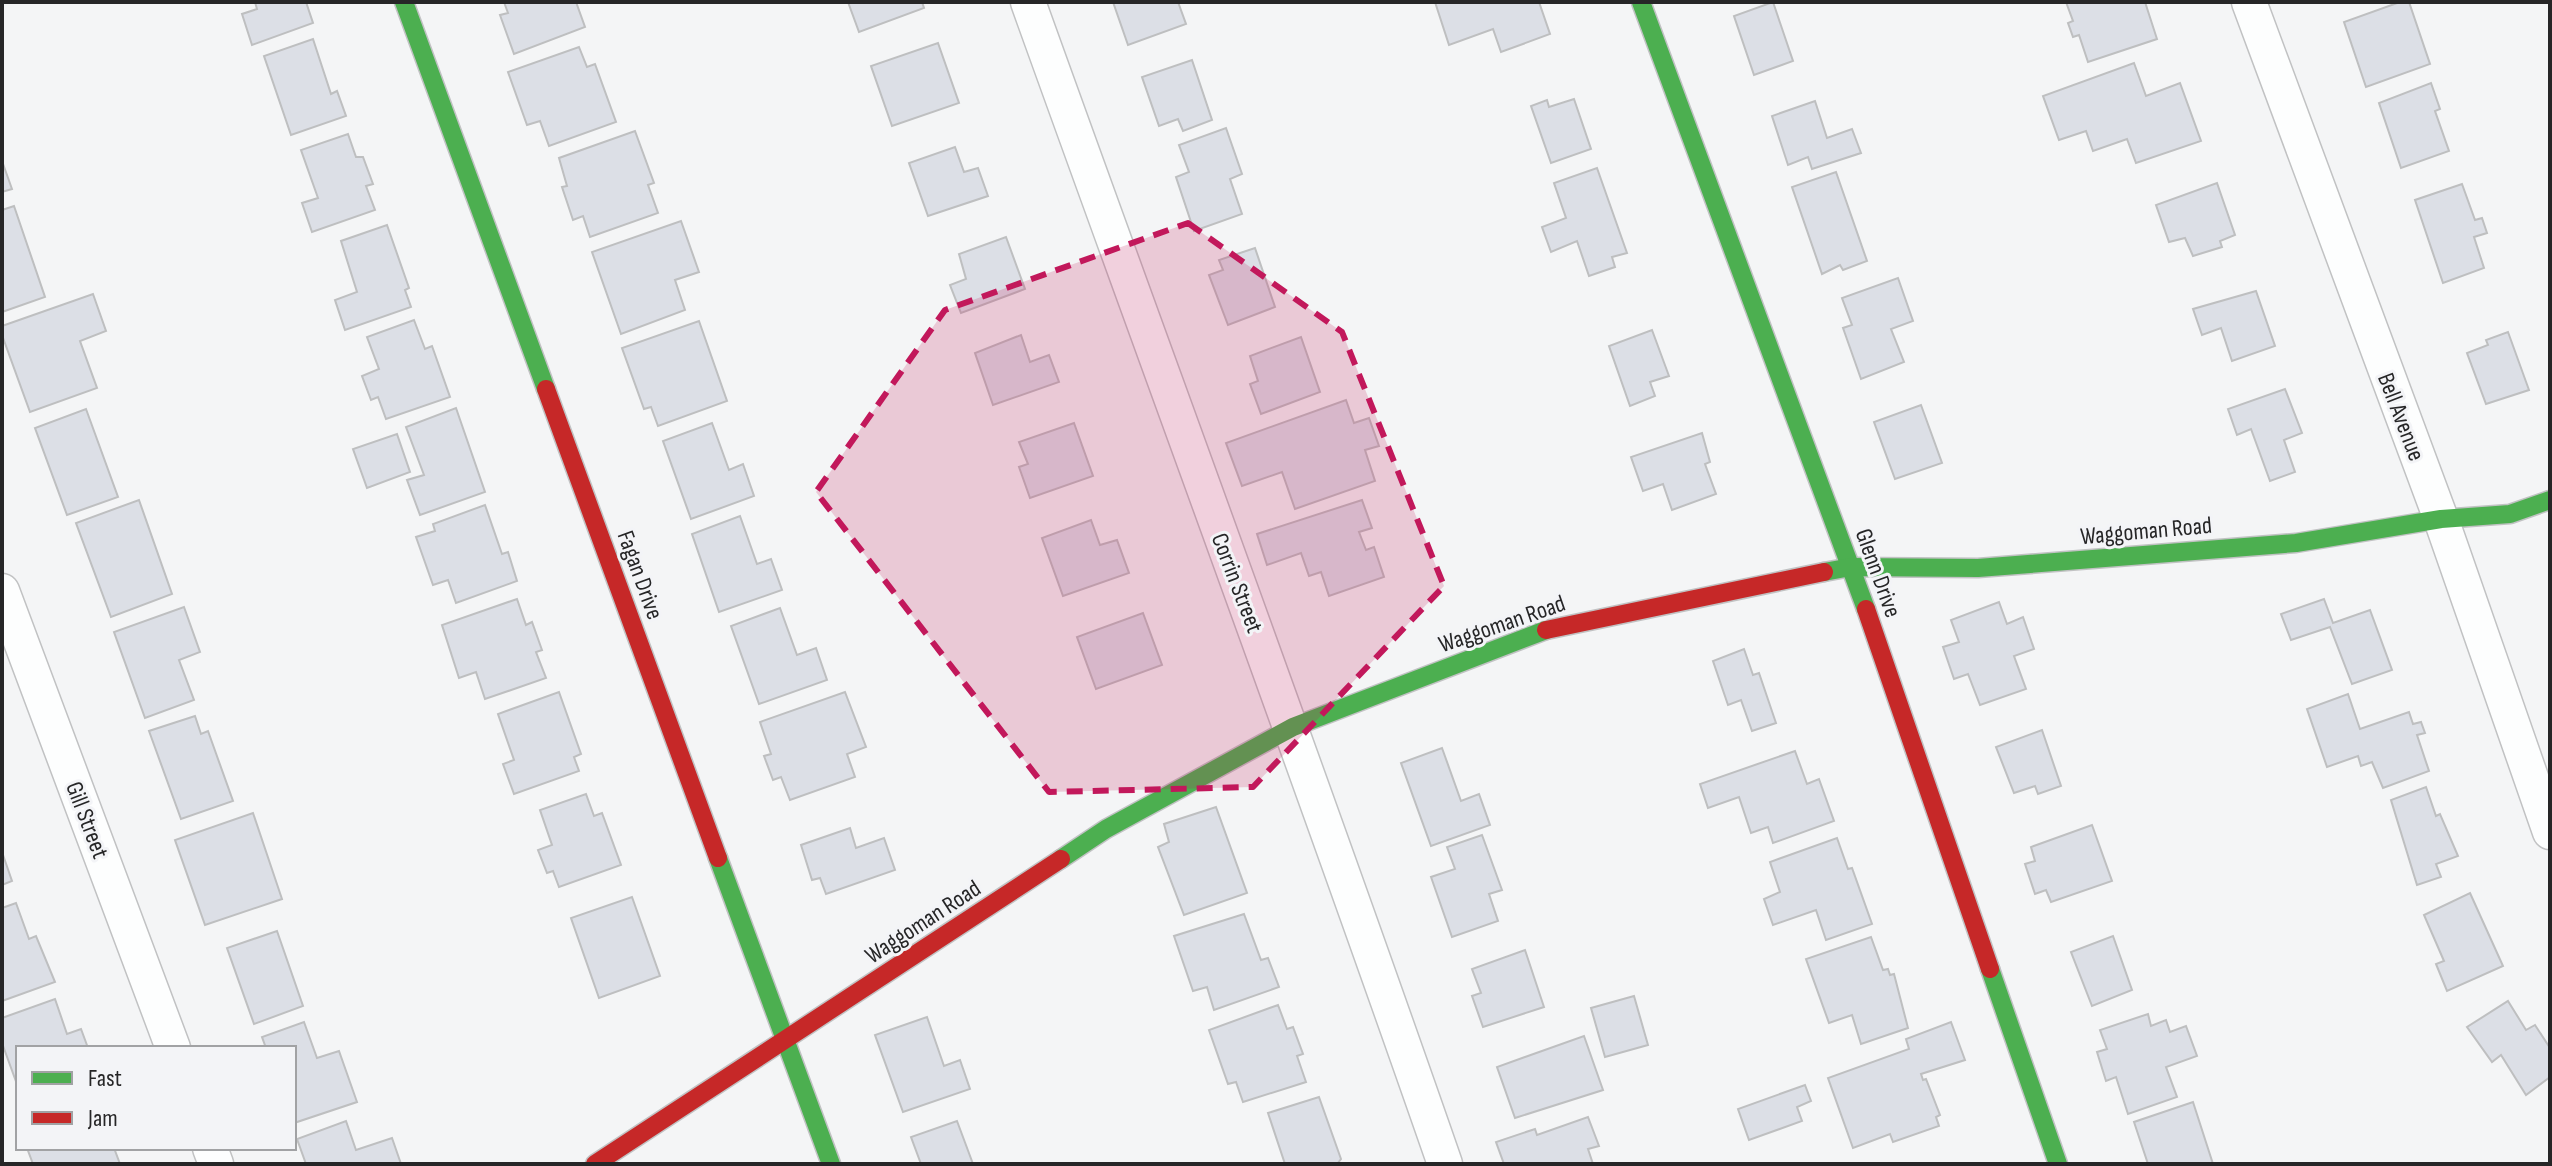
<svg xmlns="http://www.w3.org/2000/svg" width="2552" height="1166" viewBox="0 0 2552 1166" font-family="'Sofia Sans Condensed',sans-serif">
<rect width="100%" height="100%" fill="#f4f5f6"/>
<g fill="#dcdfe6" stroke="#bebfc0" stroke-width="2">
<polygon points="255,2 306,2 313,23 252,45 242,14 257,9"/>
<polygon points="504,2 576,2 585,27 514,54 500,15 508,13"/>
<polygon points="848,2 922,2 924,8 859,32"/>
<polygon points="1113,2 1178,2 1186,24 1128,45"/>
<polygon points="1435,2 1539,2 1550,34 1501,52 1493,29 1449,45"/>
<polygon points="1773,2 1793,61 1754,75 1734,16"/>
<polygon points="2066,2 2145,2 2157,39 2088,62 2079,35 2073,37 2068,23 2073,21"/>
<polygon points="2400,2 2409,2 2430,64 2366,87 2344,22"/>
<polygon points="313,39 331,94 337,91 346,116 291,135 264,56"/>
<polygon points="938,43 959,103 892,126 871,66"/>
<polygon points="579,47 587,67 595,64 616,122 549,146 540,121 527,125 508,72"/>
<polygon points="1192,60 1212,120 1183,131 1178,119 1159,126 1142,77"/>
<polygon points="2134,63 2146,96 2180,83 2201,141 2136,163 2127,139 2093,151 2086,131 2059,140 2043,96"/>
<polygon points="2431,83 2440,109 2435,111 2449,151 2401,168 2379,103"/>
<polygon points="1574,99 1591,149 1551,163 1531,106 1547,100 1549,107"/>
<polygon points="1815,101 1827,138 1852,129 1861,153 1812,169 1808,157 1788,165 1772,116"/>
<polygon points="1226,128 1242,174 1230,179 1242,214 1194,231 1176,177 1189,172 1179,145"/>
<polygon points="635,131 654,183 648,185 658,213 590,237 583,216 573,220 562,187 567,186 559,158"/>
<polygon points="348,134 356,157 363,157 373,184 366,186 375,210 312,232 302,203 318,198 301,150"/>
<polygon points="955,147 964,172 978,168 988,196 928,216 909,163"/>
<polygon points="2,161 12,189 2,192"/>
<polygon points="1597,168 1627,253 1612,257 1615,267 1589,276 1577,241 1551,252 1542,227 1566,218 1554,183"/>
<polygon points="1836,172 1867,261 1843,270 1840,265 1822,274 1792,187"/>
<polygon points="2217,183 2235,235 2220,241 2222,247 2193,256 2185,238 2169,242 2156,205"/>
<polygon points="2462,184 2475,220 2482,218 2487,233 2474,237 2484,268 2443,283 2415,200"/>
<polygon points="14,206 45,297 2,312 2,210"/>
<polygon points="681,221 699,272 675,280 685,310 621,334 592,252"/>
<polygon points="387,225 409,288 405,290 411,307 345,330 335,300 357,292 341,241"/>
<polygon points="1006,237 1025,289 961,313 950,285 966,279 959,254"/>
<polygon points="1255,248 1275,307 1228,325 1209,275 1223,270 1219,260"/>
<polygon points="1898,278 1913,321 1891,329 1904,362 1861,379 1843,328 1852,325 1842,298"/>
<polygon points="2256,291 2275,346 2232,361 2221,328 2202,335 2193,309"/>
<polygon points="93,294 106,331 80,341 97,388 30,412 2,335 2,326"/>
<polygon points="414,320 425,349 432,346 450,397 386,419 378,397 371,400 362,376 379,369 367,337"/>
<polygon points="699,321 727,401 658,426 651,407 644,409 622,348"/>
<polygon points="1652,330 1669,376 1650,382 1655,396 1630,406 1609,346"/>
<polygon points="2508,332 2529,390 2486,404 2467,353 2488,345 2486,340"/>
<polygon points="1021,335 1030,362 1049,355 1059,382 993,405 975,353"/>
<polygon points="1301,337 1320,392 1261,414 1250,384 1258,381 1250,356"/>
<polygon points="2285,389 2302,433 2284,440 2295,472 2270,481 2251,429 2237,435 2228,409"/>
<polygon points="1346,400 1354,423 1369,418 1379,446 1365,450 1375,481 1295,509 1282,472 1242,486 1226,443"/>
<polygon points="1921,405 1942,463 1895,479 1874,422"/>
<polygon points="456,408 485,492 420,515 407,480 424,475 406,427"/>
<polygon points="86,409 118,497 67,515 35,428"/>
<polygon points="712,423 729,470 743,464 754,496 691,519 663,441"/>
<polygon points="1074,423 1093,476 1030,498 1019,467 1028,464 1019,442"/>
<polygon points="1702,433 1710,462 1705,464 1716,494 1672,510 1663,484 1643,491 1631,457"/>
<polygon points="397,434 410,472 367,488 353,449"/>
<polygon points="139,500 172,594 111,617 76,523"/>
<polygon points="1362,500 1372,528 1359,532 1366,550 1374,547 1384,577 1329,596 1321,572 1309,576 1301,553 1267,565 1257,534"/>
<polygon points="485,505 502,554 508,552 517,581 456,603 448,580 433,585 416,537 435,531 433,524"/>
<polygon points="740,516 757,564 771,559 782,590 719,612 692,534"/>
<polygon points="1091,520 1100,545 1117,540 1129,573 1063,596 1042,538"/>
<polygon points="517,599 526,625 532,622 542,650 536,652 546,678 485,699 476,672 459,678 442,625"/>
<polygon points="2324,599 2333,623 2370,610 2392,670 2352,684 2330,627 2291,640 2281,614"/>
<polygon points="1999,602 2007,624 2023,617 2034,649 2014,656 2026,689 1980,705 1968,674 1954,679 1943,647 1959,642 1951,620"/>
<polygon points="184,607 200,652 179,660 194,700 145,718 114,632"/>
<polygon points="780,608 797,655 816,648 827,680 759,704 731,626"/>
<polygon points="1143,613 1162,665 1096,689 1077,637"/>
<polygon points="1744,649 1753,675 1759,673 1776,723 1752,731 1741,700 1728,705 1713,661"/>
<polygon points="559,692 581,754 574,757 579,771 514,794 503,764 514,760 498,714"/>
<polygon points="845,692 866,747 847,754 855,777 790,800 781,777 773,780 764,756 771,754 760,722"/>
<polygon points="2348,694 2360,729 2409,712 2413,724 2421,722 2425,733 2417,735 2429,771 2383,788 2372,762 2361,766 2358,756 2327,767 2307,709"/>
<polygon points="195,716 201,734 208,731 233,801 181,819 149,731"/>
<polygon points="2042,730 2061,786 2038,794 2035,786 2014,793 1996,747"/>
<polygon points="1442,748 1461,801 1479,794 1490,825 1431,846 1401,763"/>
<polygon points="1795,751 1807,784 1819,779 1834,821 1773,843 1768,827 1751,833 1739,797 1708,808 1700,784"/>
<polygon points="2426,787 2436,816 2440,814 2458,856 2436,864 2441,877 2417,885 2391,800"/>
<polygon points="586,794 594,816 602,813 621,865 559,887 553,871 547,873 538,850 552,845 540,810"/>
<polygon points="1216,807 1247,893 1184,915 1158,847 1169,842 1164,824"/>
<polygon points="253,813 282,899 205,925 175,840"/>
<polygon points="2092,825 2112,881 2051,902 2046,890 2035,894 2025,864 2035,861 2031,847"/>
<polygon points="850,828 856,848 884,838 895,870 826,894 820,878 812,880 801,845"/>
<polygon points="1482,835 1502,890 1489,894 1498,921 1452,937 1431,877 1455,869 1447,847"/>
<polygon points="1837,838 1848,869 1852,868 1872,924 1826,940 1816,910 1773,925 1764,899 1780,892 1770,862"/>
<polygon points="2,852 12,881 2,885"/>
<polygon points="2470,893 2503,966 2447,991 2436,964 2444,961 2424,915"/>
<polygon points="632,897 660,976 599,998 571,918"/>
<polygon points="16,903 29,939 36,936 55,982 2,1001 2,908"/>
<polygon points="1244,914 1261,960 1268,958 1279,987 1214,1010 1207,987 1193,991 1174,936"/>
<polygon points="277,931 303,1006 254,1024 227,948"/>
<polygon points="2113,936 2132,990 2092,1006 2071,952"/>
<polygon points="1871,937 1883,970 1888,969 1890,975 1894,974 1908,1028 1861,1044 1852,1015 1829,1023 1806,959"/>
<polygon points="1525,950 1544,1007 1483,1027 1472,996 1481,993 1472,969"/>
<polygon points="1634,996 1648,1045 1605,1057 1591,1008"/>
<polygon points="55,999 67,1034 81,1029 88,1048 18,1048 18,1087 2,1043 2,1018"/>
<polygon points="2508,1001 2526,1030 2535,1025 2550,1048 2550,1077 2526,1095 2501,1055 2492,1062 2467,1027"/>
<polygon points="1278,1005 1287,1029 1293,1027 1303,1054 1297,1056 1306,1082 1243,1102 1236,1082 1228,1084 1209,1030"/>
<polygon points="2148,1014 2151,1026 2166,1020 2170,1032 2186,1026 2197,1056 2166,1067 2177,1097 2128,1114 2116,1077 2106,1081 2097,1052 2107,1049 2100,1030"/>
<polygon points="927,1017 944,1066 960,1060 970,1089 903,1112 875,1035"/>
<polygon points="304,1022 317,1058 339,1051 357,1102 294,1123 294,1048 266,1048 262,1037"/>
<polygon points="1951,1022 1965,1060 1921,1074 1923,1080 1926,1079 1940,1115 1936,1117 1939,1126 1893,1142 1890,1134 1853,1148 1828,1078 1909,1049 1906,1039"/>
<polygon points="1584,1036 1603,1090 1515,1118 1497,1067"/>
<polygon points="1805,1085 1811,1101 1797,1107 1802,1121 1749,1140 1738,1109"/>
<polygon points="1319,1097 1341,1159 1337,1164 1285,1164 1268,1113"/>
<polygon points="2193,1102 2213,1164 2148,1164 2134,1122"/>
<polygon points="1588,1117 1599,1146 1588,1149 1593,1164 1504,1164 1496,1142 1535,1129 1537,1135"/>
<polygon points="346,1121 356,1150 392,1138 401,1164 306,1164 297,1139"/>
<polygon points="957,1121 973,1164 921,1164 911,1137"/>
<polygon points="27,1148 114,1148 120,1164 33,1164"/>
</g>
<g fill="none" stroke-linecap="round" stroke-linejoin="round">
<g stroke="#c1c2c3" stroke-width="37">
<g id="street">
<path d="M 1028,2 C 1167,389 1310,775 1445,1164"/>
<polyline points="2249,2 2441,519 2550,832"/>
<polyline points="2,591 173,1048"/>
<polyline points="210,1148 216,1164"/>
</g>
</g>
<g stroke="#c1c2c3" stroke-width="21">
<g id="fast">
<polyline points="404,2 546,389"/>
<polyline points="1641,2 1866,609"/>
<polyline points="1824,572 1851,567 1978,568 2296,543 2441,519 2510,514 2550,500"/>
<polyline points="718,858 831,1164"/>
<polyline points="1061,859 1106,829 1293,727 1546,630"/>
<polyline points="1990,969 2058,1164"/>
</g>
</g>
<g stroke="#c1c2c3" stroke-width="21">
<g id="jam">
<polyline points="546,389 718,858"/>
<polyline points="1866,609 1990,969"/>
<polyline points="1546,630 1824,572"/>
<polyline points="595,1164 1061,859"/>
</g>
</g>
<use href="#street" stroke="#fdfefe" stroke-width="34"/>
<use href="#fast" stroke="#4caf50" stroke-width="18"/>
<use href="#jam" stroke="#c62828" stroke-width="18"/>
</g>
<path fill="#c2185b" fill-opacity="0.2" stroke="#c2185b" stroke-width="6" stroke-dasharray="16 10" stroke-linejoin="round" d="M 1188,223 L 1342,332 L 1444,586 L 1253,787 L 1049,792 L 816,492 L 945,310 Z"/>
<g text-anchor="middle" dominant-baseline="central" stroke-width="6" stroke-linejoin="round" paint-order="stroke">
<g font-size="24" fill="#262627" stroke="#f3f4f7">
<text transform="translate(2401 417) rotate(69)">Bell Avenue</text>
<text transform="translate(2146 531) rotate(-5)">Waggoman Road</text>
<text transform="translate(1878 573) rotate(70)">Glenn Drive</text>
<text transform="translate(640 575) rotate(70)">Fagan Drive</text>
<text transform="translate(1237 583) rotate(69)">Corrin Street</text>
<text transform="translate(1502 624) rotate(-19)">Waggoman Road</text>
<text transform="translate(87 820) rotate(69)">Gill Street</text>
<text transform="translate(923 922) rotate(-33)">Waggoman Road</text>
</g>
</g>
<rect width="2552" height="1166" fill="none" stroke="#262627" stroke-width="8"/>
<rect x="16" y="1046" width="280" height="104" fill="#f3f4f7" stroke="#a1a2a4" stroke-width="2"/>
<rect x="32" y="1072" width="40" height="12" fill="#4caf50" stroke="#a1a2a4" stroke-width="2"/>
<text x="88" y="1086" font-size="24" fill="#262627">Fast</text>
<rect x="32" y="1112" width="40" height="12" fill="#c62828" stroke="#a1a2a4" stroke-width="2"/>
<text x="88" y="1126" font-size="24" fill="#262627">Jam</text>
</svg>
